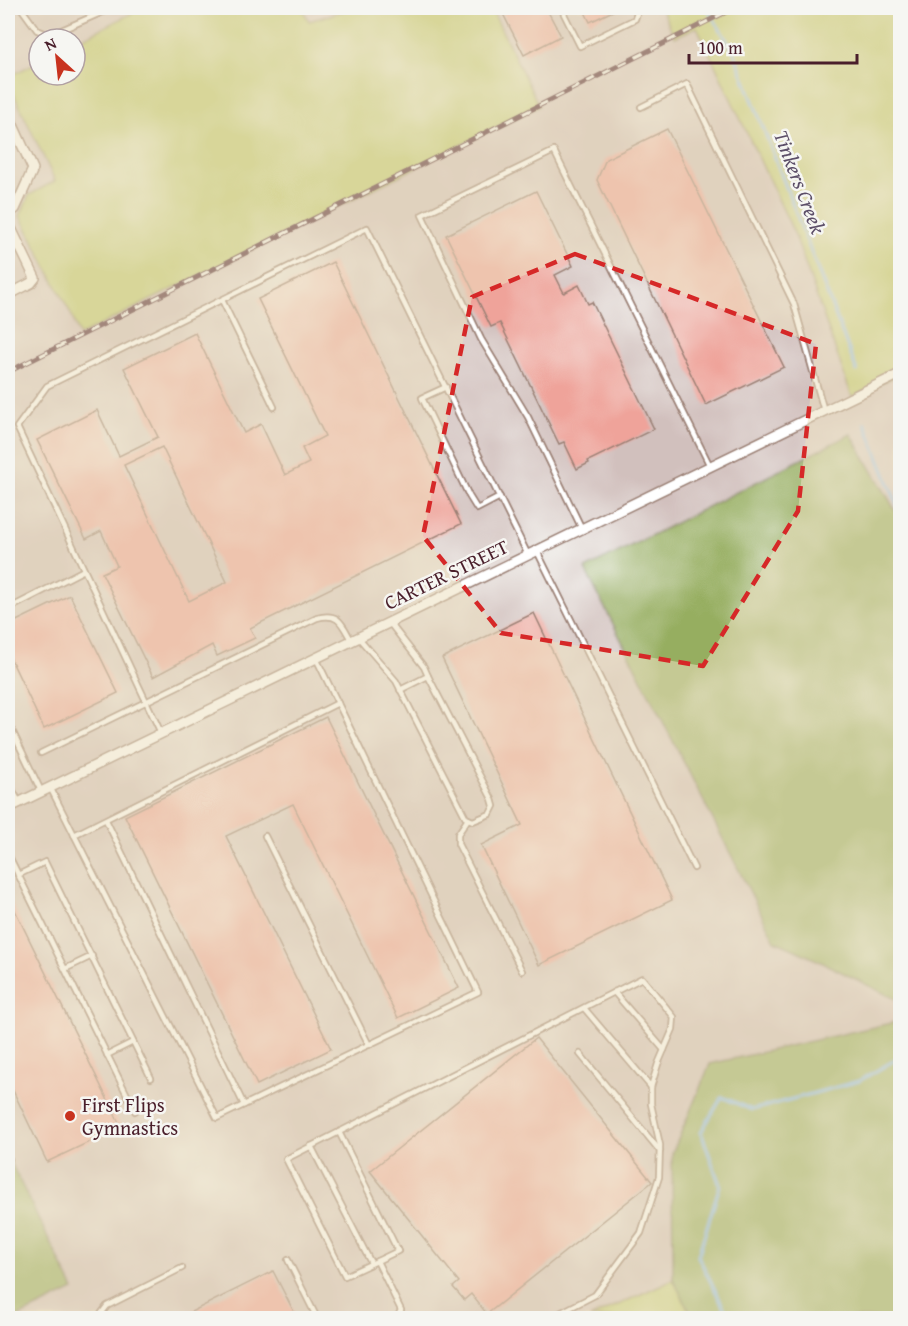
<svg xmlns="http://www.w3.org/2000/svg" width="908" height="1326" viewBox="0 0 908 1326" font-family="'Gentium Book Plus',serif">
<rect width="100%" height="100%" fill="#f6f6f2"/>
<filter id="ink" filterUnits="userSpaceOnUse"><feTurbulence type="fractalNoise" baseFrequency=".0167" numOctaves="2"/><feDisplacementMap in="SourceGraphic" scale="12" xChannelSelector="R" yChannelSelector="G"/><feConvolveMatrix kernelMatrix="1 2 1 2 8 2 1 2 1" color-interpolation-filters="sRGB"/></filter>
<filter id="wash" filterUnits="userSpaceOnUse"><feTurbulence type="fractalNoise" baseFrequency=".008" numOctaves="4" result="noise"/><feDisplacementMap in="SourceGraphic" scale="24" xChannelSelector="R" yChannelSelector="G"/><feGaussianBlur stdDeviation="1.35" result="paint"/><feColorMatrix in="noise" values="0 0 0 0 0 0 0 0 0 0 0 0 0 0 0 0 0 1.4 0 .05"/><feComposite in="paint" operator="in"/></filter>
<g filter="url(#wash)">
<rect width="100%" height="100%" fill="#ece0bf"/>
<path fill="#d1c0bd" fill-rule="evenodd" d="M 8,8 L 900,8 L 900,1021 L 710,1064 L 672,1154 L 673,1279 L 590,1318 L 8,1318 ZM 39,39 L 75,39 L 75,75 L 39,75 Z"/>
<g fill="#beca6c" stroke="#84744c" stroke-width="1.5">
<polygon points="142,8 302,8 309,21 353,8 491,8 539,106 79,336 72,316 20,216 29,195 55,181 8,82 8,77 39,61 39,75 75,75 75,42"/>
<polygon points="661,8 900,8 900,374 852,397 795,235 697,27 675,37"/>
<polygon points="673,1279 693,1318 590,1318"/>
</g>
<g fill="#96ae60" stroke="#706646" stroke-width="1.5">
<path d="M 851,434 L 900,518 L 900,1001 C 858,981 818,959 775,941 L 585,569 Z"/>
<polygon points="900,1021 900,1318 693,1318 673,1279 672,1154 710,1064"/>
<polygon points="9,1159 74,1290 16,1318 8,1318"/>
</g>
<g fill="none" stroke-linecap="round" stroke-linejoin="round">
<g stroke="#85bcf5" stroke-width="3">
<polyline points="707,8 734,52 857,371"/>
<polyline points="865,423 900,512"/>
<polyline points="729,1318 698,1256 720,1185 701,1132 722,1097 752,1110 859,1081 900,1057"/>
</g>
</g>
<g id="blocks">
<g fill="#efa39a" fill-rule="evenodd">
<polygon points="500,8 546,8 561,36 524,55"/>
<polygon points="583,8 619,8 590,22"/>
<polygon points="667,129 784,367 706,405 597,180 606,159"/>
<polygon points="536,191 573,266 555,275 564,293 579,285 588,304 592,302 654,429 588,461 589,463 577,469 564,442 559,444 500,323 491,327 446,235"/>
<path d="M 333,262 L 461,524 L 250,628 L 255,638 L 217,656 L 212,645 L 153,677 L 102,573 L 117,566 L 101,531 L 86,539 L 37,440 L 97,410 L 119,456 L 158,437 L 124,368 L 195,333 L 244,433 L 261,424 L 285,475 L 309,463 L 302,448 L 325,436 L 258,299 ZM 162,447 L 227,582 L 189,601 L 124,465 Z"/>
<polygon points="70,595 118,693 44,729 8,653 8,625"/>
<polygon points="534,613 672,900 539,965 481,845 522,825 442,658"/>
<polygon points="326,717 459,988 398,1018 293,804 226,836 331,1049 257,1085 125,816"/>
<polygon points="8,896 121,1127 47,1162 8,1080"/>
<polygon points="536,1038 652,1182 487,1314 471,1294 464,1300 459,1294 453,1287 459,1282 370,1171"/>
<polygon points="273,1271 297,1318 179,1318"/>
</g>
</g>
</g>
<g filter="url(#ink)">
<use href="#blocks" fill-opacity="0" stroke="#9b8075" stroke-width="1.5"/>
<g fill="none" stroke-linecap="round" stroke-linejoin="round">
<g stroke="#9b8075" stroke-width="8">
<g id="service">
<polyline points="21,8 37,30 50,35 112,8"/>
<polyline points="561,8 580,46 635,19 638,10 637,8"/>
<polyline points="641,107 687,84 794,304 824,411"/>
<polyline points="222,300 274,407"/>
<polyline points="446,387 422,398 469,496 477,509 500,497"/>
<polyline points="582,529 528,417 481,339 422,215 554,151 710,466"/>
<polyline points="537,551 694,868"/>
<polyline points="8,609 84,570"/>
<polyline points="358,637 396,681 466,818 473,821 490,814 494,806 492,799 428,676 424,667 389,622"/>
<polyline points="400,690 428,676"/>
<polyline points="8,722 41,791"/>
<polyline points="161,733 17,427 47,386 367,228 528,555"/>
<path d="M 41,753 L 317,618 C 339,612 342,624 351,640"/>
<polyline points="8,782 19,802"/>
<polyline points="50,787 217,1118 478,992 316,658"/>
<polyline points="468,819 458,834 458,844 522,971"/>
<polyline points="106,820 244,1105"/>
<polyline points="74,835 338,703"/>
<polyline points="265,836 369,1045"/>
<polyline points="8,854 135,1111"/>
<polyline points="18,875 45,862 151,1078"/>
<polyline points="65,969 92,956"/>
<polyline points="614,992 664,1050"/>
<polyline points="584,1008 651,1087"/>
<polyline points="580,1054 660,1151"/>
<polyline points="107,1055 133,1042"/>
<polyline points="339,1132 398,1251 377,1261"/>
<polyline points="311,1146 371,1263"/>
<polyline points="8,1157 9,1159"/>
<polyline points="288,1260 317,1318"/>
<polyline points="98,1318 107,1306 182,1268"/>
<polyline points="397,1318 401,1310 377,1261 345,1276 286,1159 642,978 674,1017 673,1029 658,1064 651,1087 651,1104 660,1145 659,1177 641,1233 595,1295 550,1318"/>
</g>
</g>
<g stroke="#9b8075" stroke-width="12">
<g id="minor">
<polyline points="8,114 33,169 15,209 8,212"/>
<polyline points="8,222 35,278 31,283 8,295"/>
<polyline points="8,808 900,374"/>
</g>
</g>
<use href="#service" stroke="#fff" stroke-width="4.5"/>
<use href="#minor" stroke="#fff" stroke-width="9"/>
<g stroke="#4a1f2b" stroke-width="5">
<polyline id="rail" points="8,372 734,8"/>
</g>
<use href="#rail" stroke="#f6f6f2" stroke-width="3" stroke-dasharray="9" stroke-linecap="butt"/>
</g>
</g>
<path d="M0 0H908V1326H0ZM 575,254 L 816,344 L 798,511 L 703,666 L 501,633 L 423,536 L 472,297 Z" fill="#ece0bf" fill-opacity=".55" fill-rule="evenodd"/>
<path fill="none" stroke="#d62828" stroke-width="4.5" stroke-dasharray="12 8" stroke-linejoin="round" d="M 575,254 L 816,344 L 798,511 L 703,666 L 501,633 L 423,536 L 472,297 Z"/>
<circle fill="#c8321e" stroke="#f6f6f2" stroke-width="2" cx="70" cy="1116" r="6"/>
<g text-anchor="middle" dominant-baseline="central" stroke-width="5" stroke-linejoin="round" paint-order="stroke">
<g font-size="20" fill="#4a1f2b" stroke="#f6f6f2">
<text transform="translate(446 574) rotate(-26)">CARTER STREET</text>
</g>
<g font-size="20" fill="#4a1f2b" stroke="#f6f6f2" text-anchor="start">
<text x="82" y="1104">First Flips<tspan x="82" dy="23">Gymnastics</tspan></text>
</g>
<g font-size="21" font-style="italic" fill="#5c4e68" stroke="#f6f6f2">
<text transform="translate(800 182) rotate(69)">Tinkers Creek</text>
</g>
</g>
<rect width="908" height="1326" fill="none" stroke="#f6f6f2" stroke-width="30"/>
<g transform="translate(57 57) rotate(333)"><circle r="28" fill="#f6f6f2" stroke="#b1a0a2" stroke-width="1.5"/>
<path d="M0-4.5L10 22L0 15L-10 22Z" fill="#c8321e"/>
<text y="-9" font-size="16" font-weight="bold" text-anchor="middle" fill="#4a1f2b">N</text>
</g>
<path d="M689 54v9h168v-9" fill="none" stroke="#4a1f2b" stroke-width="3"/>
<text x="698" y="54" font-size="18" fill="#4a1f2b" stroke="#f6f6f2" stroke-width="4.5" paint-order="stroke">100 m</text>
</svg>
